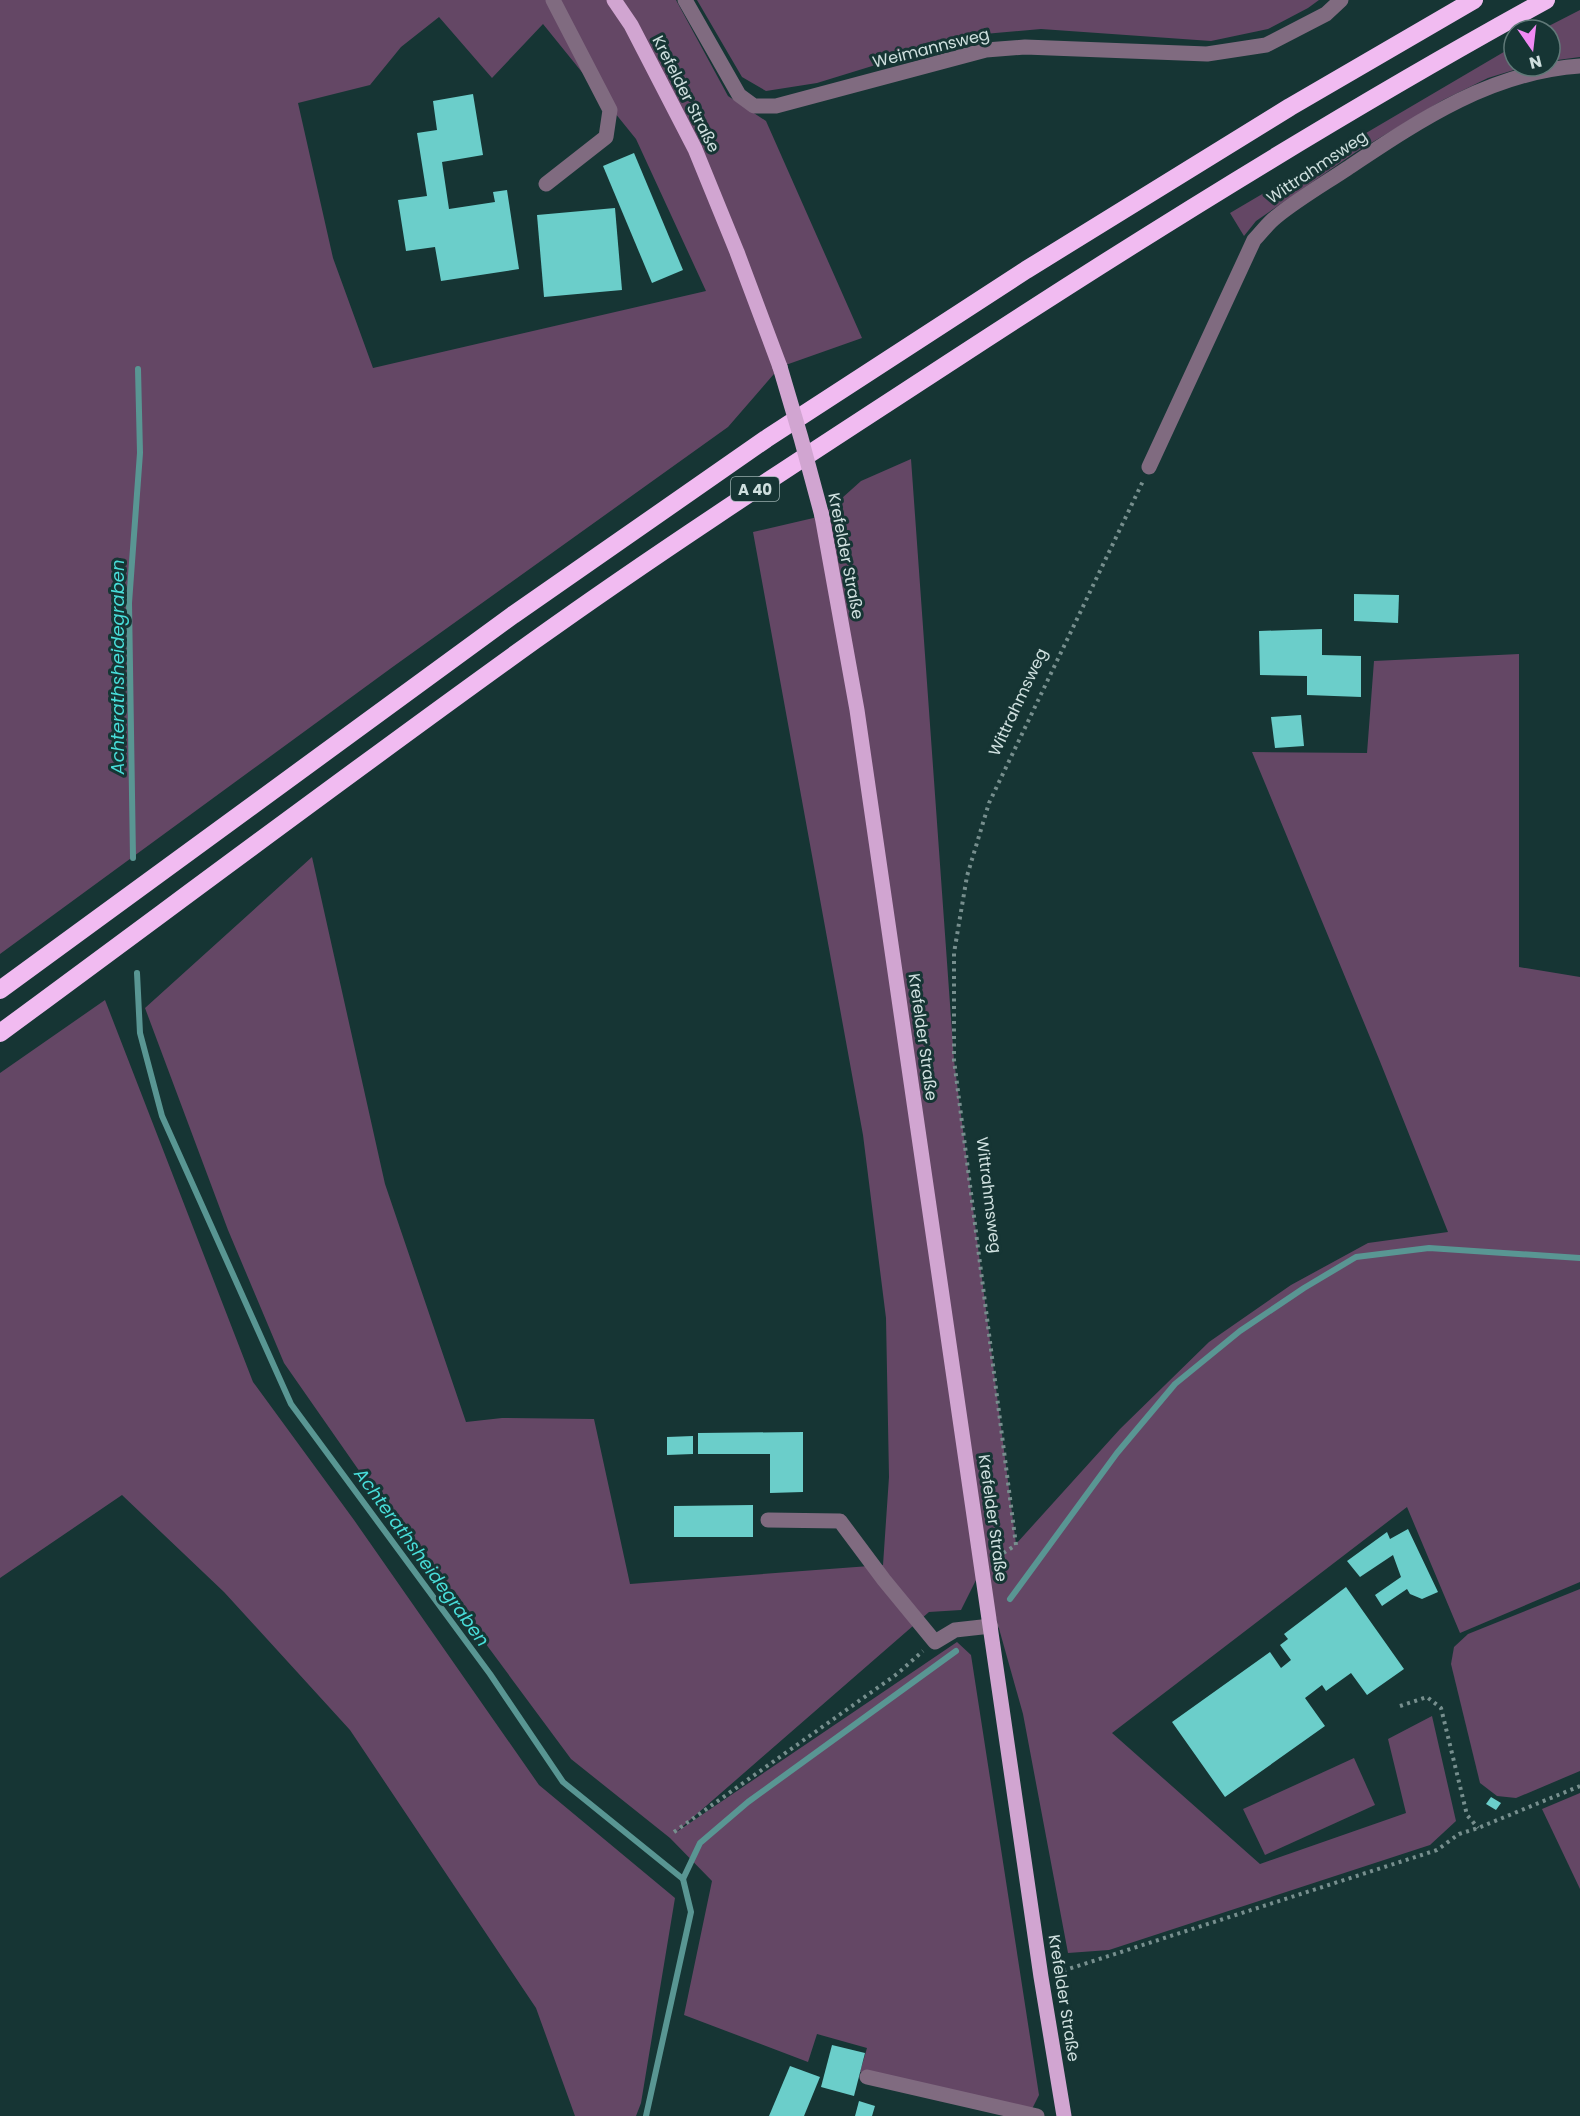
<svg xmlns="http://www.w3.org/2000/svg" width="1580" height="2116" viewBox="0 0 1580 2116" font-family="Poppins,sans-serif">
<rect width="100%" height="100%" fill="#163534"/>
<g fill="#644765" fill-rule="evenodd">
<path d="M 0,0 L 676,0 L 728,96 L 766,121 L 862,338 L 780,367 L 728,427 L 394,666 L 0,954 ZM 439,17 L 492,78 L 543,24 L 636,139 L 706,291 L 373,368 L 333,258 L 298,103 L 370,85 L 401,47 Z"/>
<polygon points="697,0 1319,0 1308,8 1268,29 1211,41 1041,29 973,35 817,83 766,91 742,77"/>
<polygon points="1580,10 1580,57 1550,61 1550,30 1541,30"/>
<polygon points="1514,46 1514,66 1527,66 1488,78 1443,100 1356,152 1256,221 1244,236 1230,213"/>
<polygon points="911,459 954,1060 1016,1544 1120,1429 1209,1342 1291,1285 1368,1243 1448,1232 1379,1059 1252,752 1367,753 1374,661 1519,654 1519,967 1580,977 1580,1582 1460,1633 1407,1507 1112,1733 1260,1864 1406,1813 1388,1739 1432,1716 1456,1821 1430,1845 1109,1950 1068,1953 1023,1714 982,1568 961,1610 929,1612 675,1833 957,1642 971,1655 1039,2095 1031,2111 860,2072 867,2048 817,2034 808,2062 684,2015 712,1881 670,1838 571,1759 383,1505 284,1363 228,1230 145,1008 312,857 385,1184 466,1422 502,1418 594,1419 630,1584 883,1565 889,1477 886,1318 863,1135 753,532 822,516 861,481"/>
<polygon points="105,1000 253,1382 354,1520 539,1785 675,1898 641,2103 636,2116 575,2116 536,2008 350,1730 224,1592 122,1495 0,1578 0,1073"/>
<polygon points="1580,1589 1580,1771 1516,1798 1497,1796 1480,1783 1451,1664 1454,1647 1468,1634"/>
<polygon points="1354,1758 1375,1805 1265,1855 1243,1809"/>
<polygon points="1580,1793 1580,1889 1542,1809"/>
</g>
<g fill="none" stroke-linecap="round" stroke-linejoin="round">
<g stroke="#599693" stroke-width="6">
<polyline points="133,858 129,603 140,453 138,369"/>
<polyline points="137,973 140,1033 162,1116 291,1404 490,1674 563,1782 683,1879 691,1912 646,2116"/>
<polyline points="1010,1599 1117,1453 1175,1384 1240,1331 1304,1288 1356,1257 1429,1248 1580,1258"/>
<polyline points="683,1879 700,1843 748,1802 956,1651"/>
</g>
</g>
<g fill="#6bceca">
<polygon points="473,94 483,155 442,162 449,209 495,202 493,192 507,190 519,269 441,281 435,247 406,251 398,200 427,196 417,133 437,130 433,101"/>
<polygon points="634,153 683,270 652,283 603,166"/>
<polygon points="615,208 622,290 544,297 537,215"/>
<polygon points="1354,594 1399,595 1398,623 1354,621"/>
<polygon points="1322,629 1322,655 1361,656 1361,697 1307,695 1307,676 1260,675 1259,631"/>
<polygon points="1301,715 1304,746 1275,748 1271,717"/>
<polygon points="803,1432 803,1492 770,1493 770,1454 698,1454 698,1433"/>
<polygon points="693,1436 693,1454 667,1455 667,1437"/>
<polygon points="753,1505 753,1537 674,1537 674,1506"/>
<polygon points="1408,1529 1438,1592 1422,1599 1410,1594 1407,1589 1382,1606 1375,1595 1401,1577 1393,1555 1360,1577 1347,1561 1387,1532 1390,1539"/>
<polygon points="1346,1587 1404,1669 1367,1695 1351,1673 1326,1691 1322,1685 1305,1698 1325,1726 1225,1797 1172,1722 1270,1652 1281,1668 1291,1660 1280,1645 1288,1639 1284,1634"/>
<polygon points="1491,1797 1501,1803 1496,1810 1486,1804"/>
<polygon points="832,2045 865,2053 854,2096 821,2087"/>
<polygon points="790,2066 820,2077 804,2116 769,2116"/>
<polygon points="859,2101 875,2106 872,2116 855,2116"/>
</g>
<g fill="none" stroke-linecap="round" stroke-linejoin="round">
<g stroke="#778f8e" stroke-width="4" stroke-dasharray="3 4.5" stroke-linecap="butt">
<polyline points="997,1557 1016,1545 954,1060 954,953 967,876 989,803 1143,481"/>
<polyline points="1400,1706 1427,1697 1441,1708 1467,1815 1478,1828"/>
<polyline points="674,1832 897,1674 923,1651"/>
<polyline points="1056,1973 1437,1850 1459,1834 1478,1828 1580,1786"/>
</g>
<g stroke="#806b80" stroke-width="15">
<polyline points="685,0 739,95 754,106 776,106 986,50 1025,47 1207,54 1266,45 1326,14 1341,0"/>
<polyline points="546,184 606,137 610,110 553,0"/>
<path d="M 1149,467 L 1254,240 C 1261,233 1268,223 1276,217 C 1298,199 1324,184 1348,168 C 1420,120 1491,72 1580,66"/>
<polyline points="768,1520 840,1521 884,1580 935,1642 955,1630 991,1626"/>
<polyline points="867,2077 1037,2116"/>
</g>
<g stroke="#d1a5d1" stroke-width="15">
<polyline points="614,0 631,25 695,149 737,252 780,367"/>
<polyline points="822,516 857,710 1041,1977 1064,2116"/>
</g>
<g stroke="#f1bbf1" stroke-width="18">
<polyline points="0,990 513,615 766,439 1026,270 1290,107 1474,0"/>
<path d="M 0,1033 C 178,902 355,769 535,640 C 672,542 814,451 955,359 C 1148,233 1344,111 1546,0"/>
</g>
<polyline stroke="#d1a5d1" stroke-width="15" points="780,367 801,438 822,516"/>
</g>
<g text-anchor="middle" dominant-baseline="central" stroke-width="6" stroke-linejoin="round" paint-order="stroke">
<rect fill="#163534" stroke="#98adac" stroke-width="1.5" x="731" y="477" width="48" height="24" rx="4.5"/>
<g font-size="15" font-weight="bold" fill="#cfe0df">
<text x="755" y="489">A 40</text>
</g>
<g font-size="16" fill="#cfe0df" stroke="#163534">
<text transform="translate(931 48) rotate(-14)">Weimannsweg</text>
<text transform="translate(686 94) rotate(63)">Krefelder Straße</text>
<text transform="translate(1317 167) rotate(-34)">Wittrahmsweg</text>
<text transform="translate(846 556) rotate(79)">Krefelder Straße</text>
<text transform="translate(1018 702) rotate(-65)">Wittrahmsweg</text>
<text transform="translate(923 1037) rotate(82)">Krefelder Straße</text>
<text transform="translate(989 1195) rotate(83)">Wittrahmsweg</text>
<text transform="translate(993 1518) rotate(82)">Krefelder Straße</text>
<text transform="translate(1064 1998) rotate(81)">Krefelder Straße</text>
</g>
<g font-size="18" font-style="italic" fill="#48ddd9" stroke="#163534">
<text transform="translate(117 667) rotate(-90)">Achterathsheidegraben</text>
<text transform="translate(422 1557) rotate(54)">Achterathsheidegraben</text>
</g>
</g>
<g transform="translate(1532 48) rotate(166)"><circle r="28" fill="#163534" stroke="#607978" stroke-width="1.5"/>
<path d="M0-4.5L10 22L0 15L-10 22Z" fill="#f18af4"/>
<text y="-9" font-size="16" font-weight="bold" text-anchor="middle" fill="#cfe0df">N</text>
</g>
</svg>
